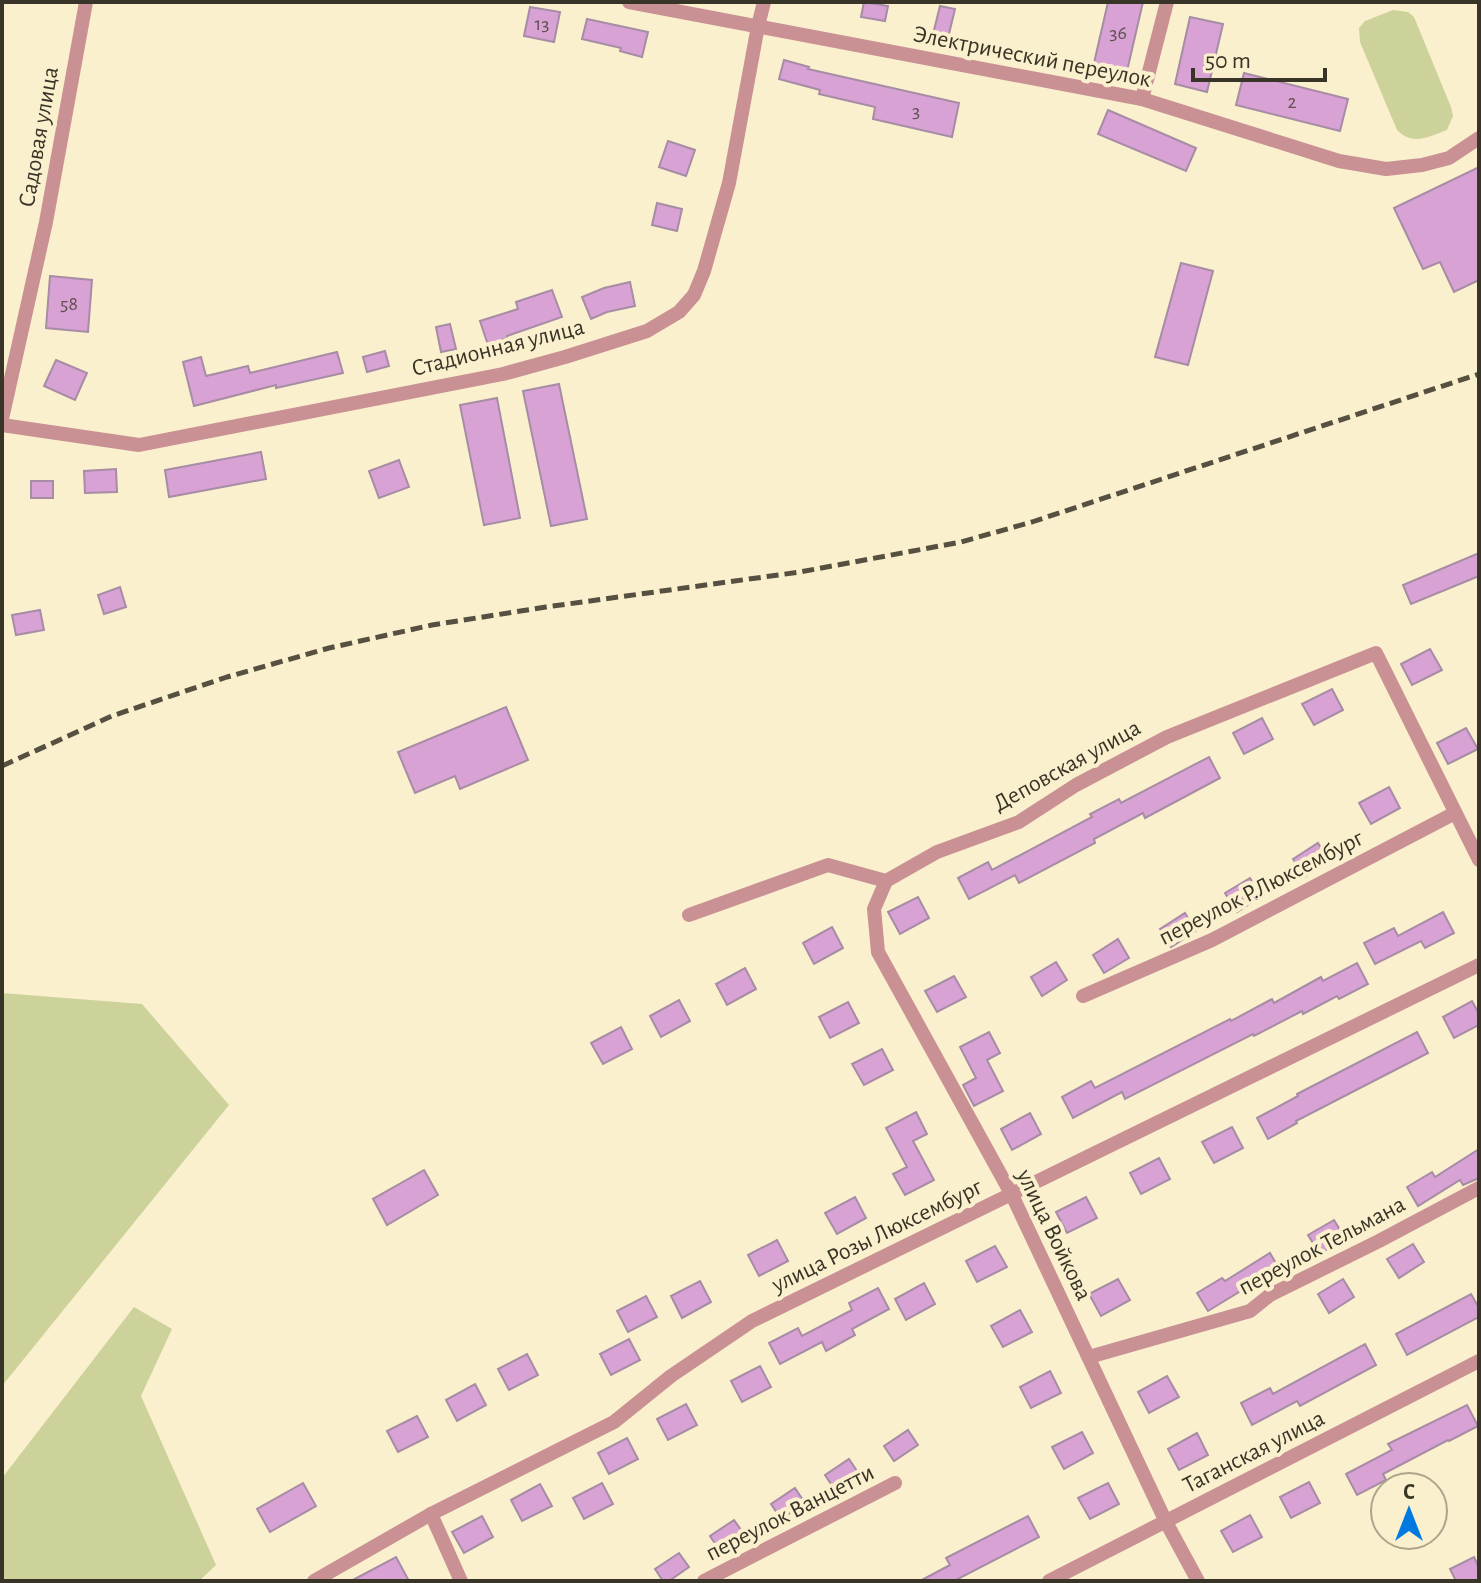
<svg xmlns="http://www.w3.org/2000/svg" width="1481" height="1583" viewBox="0 0 1481 1583" font-family="'Alegreya Sans',sans-serif">
<rect width="100%" height="100%" fill="#fbf0ce"/>
<g fill="#ccd29a">
<path d="M 1393,10 L 1408,12 L 1414,17 L 1451,107 L 1453,116 L 1447,130 C 1428,137 1413,146 1397,130 L 1360,42 L 1359,28 L 1365,21 Z"/>
<polygon points="2,993 142,1004 229,1105 2,1386"/>
<polygon points="134,1307 172,1329 141,1396 216,1565 199,1581 2,1581 2,1478"/>
</g>
<g fill="#d8a2d4" stroke="#a68ca4" stroke-width="2">
<polygon points="864,2 888,6 885,21 861,17"/>
<polygon points="1108,2 1143,2 1127,71 1094,63"/>
<polygon points="940,6 955,9 948,38 933,34"/>
<polygon points="530,7 560,12 554,42 524,36"/>
<polygon points="1190,17 1223,24 1207,92 1175,84"/>
<polygon points="587,19 648,32 642,57 620,51 621,48 582,39"/>
<polygon points="784,60 809,67 808,69 959,103 952,137 873,119 875,107 819,94 820,90 779,79"/>
<polygon points="1244,73 1348,99 1340,131 1236,105"/>
<polygon points="1108,110 1196,148 1186,171 1098,134"/>
<polygon points="668,141 695,150 686,176 659,167"/>
<polygon points="1479,167 1479,280 1454,292 1440,262 1423,269 1394,208"/>
<polygon points="657,203 682,209 677,231 652,225"/>
<polygon points="1181,263 1213,271 1188,365 1155,357"/>
<polygon points="50,276 92,280 88,332 46,328"/>
<polygon points="630,282 635,306 607,312 591,319 582,297 604,288"/>
<polygon points="552,290 562,317 507,336 507,338 488,345 480,321 518,309 516,302"/>
<polygon points="450,324 456,349 441,352 436,327"/>
<polygon points="385,351 389,366 367,372 363,357"/>
<polygon points="337,352 343,373 276,388 276,385 194,406 183,362 201,357 206,376 248,366 250,373"/>
<polygon points="56,360 87,373 75,400 44,386"/>
<polygon points="559,384 587,519 551,526 523,391"/>
<polygon points="497,398 520,518 484,525 460,405"/>
<polygon points="261,452 266,479 169,497 165,470"/>
<polygon points="399,460 409,487 379,498 369,471"/>
<polygon points="116,469 117,492 85,493 84,471"/>
<rect x="31" y="481" width="22" height="17"/>
<polygon points="1479,553 1479,576 1411,604 1403,585"/>
<polygon points="120,587 126,607 104,614 98,595"/>
<polygon points="40,610 44,630 16,635 12,615"/>
<polygon points="1430,649 1442,670 1412,685 1401,664"/>
<polygon points="1332,689 1343,710 1314,725 1302,704"/>
<polygon points="506,707 528,760 460,789 455,776 415,793 398,752"/>
<polygon points="1262,718 1273,739 1244,754 1233,733"/>
<polygon points="1466,728 1478,749 1448,764 1437,743"/>
<polygon points="1209,757 1220,778 1145,818 1143,813 1094,839 1095,843 1019,883 1015,875 969,899 958,878 988,862 992,870 1092,817 1090,814 1119,799 1121,803"/>
<polygon points="1389,787 1400,808 1371,824 1359,803"/>
<polygon points="1318,843 1329,861 1304,877 1293,859"/>
<polygon points="1250,878 1262,896 1237,912 1225,893"/>
<polygon points="918,897 929,918 900,934 888,912"/>
<polygon points="1443,912 1454,933 1425,948 1421,941 1375,964 1364,943 1394,928 1398,936"/>
<polygon points="1185,913 1196,931 1171,947 1160,929"/>
<polygon points="832,927 843,948 814,964 803,943"/>
<polygon points="1118,939 1129,958 1104,973 1093,955"/>
<polygon points="1056,962 1067,980 1042,996 1031,977"/>
<polygon points="1357,963 1368,984 1339,999 1337,996 1303,1014 1302,1011 1254,1036 1253,1034 1125,1099 1122,1092 1073,1118 1062,1097 1091,1081 1095,1088 1230,1019 1231,1021 1272,999 1274,1003 1321,977 1323,981"/>
<polygon points="745,968 756,989 727,1005 716,984"/>
<polygon points="954,976 966,997 937,1012 925,991"/>
<polygon points="679,1000 690,1021 661,1037 650,1016"/>
<polygon points="1472,1001 1479,1014 1479,1025 1454,1038 1443,1017"/>
<polygon points="848,1002 859,1023 830,1038 819,1017"/>
<polygon points="621,1027 632,1049 603,1064 591,1043"/>
<polygon points="989,1032 1000,1053 987,1060 1003,1091 974,1106 963,1085 976,1078 960,1047"/>
<polygon points="1417,1032 1428,1053 1296,1121 1297,1123 1268,1139 1257,1118 1298,1096 1297,1094"/>
<polygon points="882,1049 893,1070 864,1085 852,1064"/>
<polygon points="916,1112 927,1134 913,1141 934,1180 905,1195 893,1174 907,1167 886,1128"/>
<polygon points="1030,1113 1041,1134 1012,1150 1001,1129"/>
<polygon points="1232,1127 1243,1148 1214,1163 1202,1142"/>
<polygon points="1479,1149 1479,1178 1463,1185 1460,1180 1418,1206 1407,1187 1432,1172 1435,1177"/>
<polygon points="1159,1158 1170,1179 1141,1194 1130,1173"/>
<polygon points="424,1170 438,1195 387,1225 373,1199"/>
<polygon points="855,1197 866,1218 837,1234 825,1213"/>
<polygon points="1086,1197 1097,1218 1067,1233 1056,1212"/>
<polygon points="1334,1220 1345,1238 1320,1254 1308,1235"/>
<polygon points="777,1240 788,1261 759,1276 748,1255"/>
<polygon points="1413,1244 1424,1262 1399,1278 1387,1259"/>
<polygon points="995,1246 1007,1267 977,1282 966,1261"/>
<polygon points="1270,1253 1281,1272 1256,1287 1254,1283 1208,1311 1197,1293 1222,1278 1225,1281"/>
<polygon points="1118,1279 1130,1300 1101,1316 1089,1294"/>
<polygon points="1343,1279 1354,1297 1329,1313 1318,1294"/>
<polygon points="700,1281 711,1302 682,1318 671,1296"/>
<polygon points="924,1283 935,1304 906,1320 895,1299"/>
<polygon points="878,1288 889,1309 852,1329 855,1335 826,1351 822,1342 780,1364 769,1343 798,1328 802,1336 852,1310 849,1303"/>
<polygon points="1471,1294 1479,1308 1479,1317 1407,1355 1396,1334"/>
<polygon points="646,1296 657,1317 628,1332 617,1311"/>
<polygon points="1020,1310 1032,1332 1003,1347 991,1326"/>
<polygon points="629,1339 640,1360 611,1375 600,1354"/>
<polygon points="1365,1344 1376,1365 1300,1406 1297,1401 1252,1425 1241,1403 1270,1388 1273,1394"/>
<polygon points="527,1354 538,1375 509,1390 498,1369"/>
<polygon points="760,1366 771,1387 742,1402 731,1381"/>
<polygon points="1050,1371 1061,1393 1031,1408 1020,1387"/>
<polygon points="1167,1376 1179,1397 1149,1413 1138,1392"/>
<polygon points="475,1384 486,1405 457,1421 446,1400"/>
<polygon points="686,1404 697,1425 668,1440 657,1419"/>
<polygon points="1467,1405 1478,1426 1449,1441 1448,1440 1383,1474 1386,1480 1357,1495 1346,1474 1392,1450 1388,1444"/>
<polygon points="417,1416 428,1437 398,1452 387,1431"/>
<polygon points="908,1430 918,1445 894,1461 884,1446"/>
<polygon points="1082,1432 1093,1453 1064,1469 1052,1447"/>
<polygon points="1197,1433 1208,1455 1179,1470 1168,1449"/>
<polygon points="627,1438 638,1459 609,1474 598,1453"/>
<polygon points="849,1459 859,1474 835,1490 825,1475"/>
<polygon points="1309,1482 1320,1503 1291,1518 1280,1497"/>
<polygon points="303,1483 316,1506 270,1532 257,1509"/>
<polygon points="602,1483 613,1504 584,1519 573,1498"/>
<polygon points="1108,1483 1119,1504 1090,1519 1078,1498"/>
<polygon points="540,1484 552,1506 522,1521 511,1500"/>
<polygon points="795,1488 805,1503 781,1519 771,1504"/>
<polygon points="1250,1515 1262,1537 1233,1552 1221,1531"/>
<polygon points="482,1516 493,1537 464,1553 452,1532"/>
<polygon points="1028,1516 1039,1537 954,1581 920,1581 950,1565 946,1558"/>
<polygon points="734,1520 744,1534 720,1551 710,1536"/>
<polygon points="679,1553 689,1567 669,1581 663,1581 655,1569"/>
<polygon points="396,1557 409,1581 351,1581"/>
<polygon points="1474,1557 1479,1568 1479,1581 1456,1581 1450,1569"/>
</g>
<g fill="none" stroke-linecap="round" stroke-linejoin="round">
<g stroke="#c99194" stroke-width="14">
<polyline points="629,2 1142,99 1339,161 1386,169 1422,165 1449,158 1479,138"/>
<polyline points="1142,99 1167,2"/>
<polyline points="2,419 46,222 86,2"/>
<polyline points="2,425 139,445 503,374 565,357 647,331 679,312 694,295 704,271 729,183 758,26 764,2"/>
<polyline points="886,881 874,909 878,952 1012,1195 1166,1522 1198,1581"/>
<polyline points="689,915 828,865 886,881 937,852 1019,822 1076,785 1167,737 1376,653 1479,860"/>
<polyline points="1083,996 1212,940 1455,813"/>
<polyline points="1089,1357 1250,1311 1270,1295 1379,1241 1479,1188"/>
<polyline points="431,1514 461,1581"/>
<polyline points="314,1581 431,1514 614,1422 671,1376 752,1321 1479,965"/>
<polyline points="704,1581 895,1483"/>
<polyline points="1049,1581 1479,1361"/>
</g>
<polyline stroke="#555040" stroke-width="5" stroke-dasharray="12 6" stroke-linecap="butt" points="2,766 112,716 227,677 329,648 432,625 546,607 800,572 961,542 1032,522 1479,374"/>
</g>
<g text-anchor="middle" dominant-baseline="central" stroke-width="8" stroke-linejoin="round" paint-order="stroke">
<g font-size="20" fill="#605052">
<text x="542" y="24">13</text>
<text x="1118" y="33">36</text>
<text x="1292" y="102">2</text>
<text x="916" y="111">3</text>
<text x="69" y="304">58</text>
</g>
<g font-size="24" fill="#383427" stroke="#fbf0ce">
<text transform="translate(1032 57) rotate(11)">Электрический переулок</text>
<text transform="translate(39 137) rotate(-80)">Садовая улица</text>
<text transform="translate(498 348) rotate(-14)">Стадионная улица</text>
<text transform="translate(1067 766) rotate(-29)">Деповская улица</text>
<text transform="translate(1261 888) rotate(-27)">переулок Р.Люксембург</text>
<text transform="translate(1054 1235) rotate(64)">улица Войкова</text>
<text transform="translate(877 1236) rotate(-26)">улица Розы Люксембург</text>
<text transform="translate(1322 1246) rotate(-28)">переулок Тельмана</text>
<text transform="translate(1254 1452) rotate(-27)">Таганская улица</text>
<text transform="translate(790 1513) rotate(-27)">переулок Ванцетти</text>
</g>
</g>
<rect width="1481" height="1583" fill="none" stroke="#383427" stroke-width="8"/>
<g transform="translate(1409 1511)"><circle r="38" fill="#fbf0ce" stroke="#ada58b" stroke-width="2"/>
<path d="M0-6L14 30L0 20L-14 30Z" fill="#007ae1"/>
<text y="-12" font-size="22" font-weight="bold" text-anchor="middle" fill="#383427">С</text>
</g>
<path d="M1193 68v12h132v-12" fill="none" stroke="#383427" stroke-width="4"/>
<text x="1205" y="68" font-size="24" fill="#383427" stroke="#fbf0ce" stroke-width="6" paint-order="stroke">50 m</text>
</svg>
